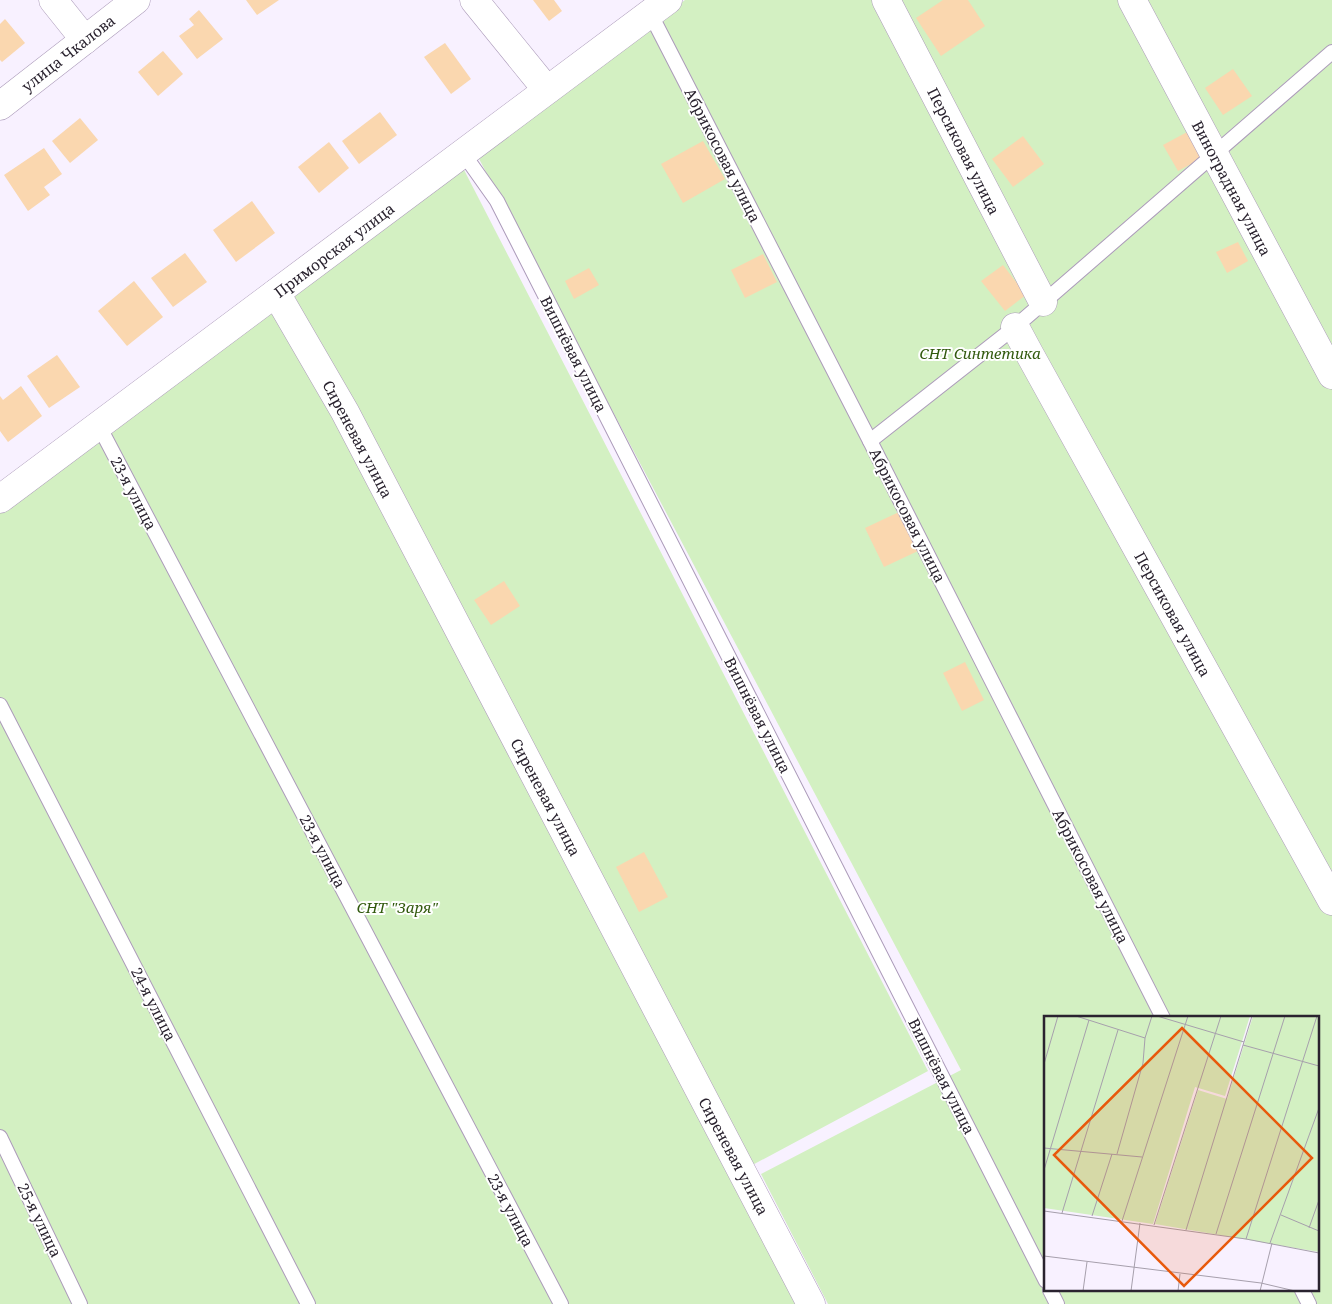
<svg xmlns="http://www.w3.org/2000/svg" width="1332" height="1304" viewBox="0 0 1332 1304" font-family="'Noto Serif',serif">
<rect width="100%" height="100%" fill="#f8f1ff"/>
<g fill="#d3f0c2" fill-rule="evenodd">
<path d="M 685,0 L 1332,0 L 1332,1304 L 828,1304 L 761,1174 L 961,1070 L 477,155 ZM 1046,1018 L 1318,1018 L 1318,1290 L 1046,1290 Z"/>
<polygon points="462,166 928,1071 732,1176 799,1304 0,1304 0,507"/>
</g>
<g fill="#fad7af">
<polygon points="246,0 279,0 257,15"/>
<polygon points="533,0 554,0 562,11 549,21"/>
<polygon points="943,0 968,0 985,26 941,56 916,18"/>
<polygon points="199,10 223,39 197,59 179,36 194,25 189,19"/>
<polygon points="5,19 25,43 2,62 0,60 0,24"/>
<polygon points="445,43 471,79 451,94 424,57"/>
<polygon points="163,51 183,74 158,96 138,72"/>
<polygon points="1233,69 1252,96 1223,115 1205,88"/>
<polygon points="380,112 397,135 359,164 342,141"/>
<polygon points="80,118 98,140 70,163 52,141"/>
<polygon points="1189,131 1204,157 1178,171 1163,145"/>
<polygon points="1023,136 1044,164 1013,187 992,159"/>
<polygon points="703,141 725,179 683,203 661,164"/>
<polygon points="329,142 349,168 319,193 298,167"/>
<polygon points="44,148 62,174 44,187 50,195 28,211 4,175"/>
<polygon points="252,201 275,233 236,262 213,230"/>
<polygon points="1238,242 1248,261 1227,273 1216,252"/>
<polygon points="185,253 207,282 173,307 151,278"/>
<polygon points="763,254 777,282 745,298 731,270"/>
<polygon points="1003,265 1026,295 1005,311 981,281"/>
<polygon points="589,268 599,285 574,299 565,281"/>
<polygon points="134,281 163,317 127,346 98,311"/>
<polygon points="57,355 80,387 49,408 27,376"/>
<polygon points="21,386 42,416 8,442 0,431 0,396 3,400"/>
<polygon points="899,512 918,551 884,567 865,528"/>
<polygon points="504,581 520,606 491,625 474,600"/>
<polygon points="965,662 984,700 962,711 943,673"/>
<polygon points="644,852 668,897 639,912 616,867"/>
</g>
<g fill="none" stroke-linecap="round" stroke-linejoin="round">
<g stroke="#ac9bba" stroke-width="16">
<g id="lane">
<polyline points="650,13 870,441 1163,1018"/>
<polyline points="463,153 497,201 1046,1281"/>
<polyline points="99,426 561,1304"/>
<polyline points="870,441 1015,327 1332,52"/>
<polyline points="0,705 308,1304"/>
<polyline points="0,1137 80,1304"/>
<polyline points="1050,1290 1057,1304"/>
<polyline points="1302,1290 1309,1304"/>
</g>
</g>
<g stroke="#ac9bba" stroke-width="29">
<g id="street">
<polyline points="53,0 85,40"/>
<polyline points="474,0 547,90"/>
<polyline points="886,0 1043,302"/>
<polyline points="1132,0 1332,375"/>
<polyline points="0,106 136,0"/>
<polyline points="276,293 345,412 811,1304"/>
<polyline points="1015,327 1029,353 1332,901"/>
<polyline points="0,499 668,0"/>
</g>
</g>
<use href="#lane" stroke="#fff" stroke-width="14"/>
<use href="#street" stroke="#fff" stroke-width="28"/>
</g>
<g text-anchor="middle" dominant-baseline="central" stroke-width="4" stroke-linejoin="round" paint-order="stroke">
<g font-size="15" fill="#2a232f" stroke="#fff">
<text transform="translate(68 53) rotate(-38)">улица Чкалова</text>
<text transform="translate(964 151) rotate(63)">Персиковая улица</text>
<text transform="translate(723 155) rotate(63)">Абрикосовая улица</text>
<text transform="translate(1232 188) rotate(62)">Виноградная улица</text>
<text transform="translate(334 250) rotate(-37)">Приморская улица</text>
<text transform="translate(574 354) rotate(63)">Вишнёвая улица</text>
<text transform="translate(358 439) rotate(62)">Сиреневая улица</text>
<text transform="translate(134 493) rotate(62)">23-я улица</text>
<text transform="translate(908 515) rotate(63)">Абрикосовая улица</text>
<text transform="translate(1173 614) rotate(61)">Персиковая улица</text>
<text transform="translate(758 715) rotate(63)">Вишнёвая улица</text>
<text transform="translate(546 797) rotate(62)">Сиреневая улица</text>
<text transform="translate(323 851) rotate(62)">23-я улица</text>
<text transform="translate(1091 876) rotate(63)">Абрикосовая улица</text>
<text transform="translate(154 1004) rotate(63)">24-я улица</text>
<text transform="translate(942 1076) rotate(63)">Вишнёвая улица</text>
<text transform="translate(734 1156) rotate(62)">Сиреневая улица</text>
<text transform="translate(511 1210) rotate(62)">23-я улица</text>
<text transform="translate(40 1220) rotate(64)">25-я улица</text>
</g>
<g font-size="15" font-style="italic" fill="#325a0e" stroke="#fff">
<text x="980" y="353">СНТ Синтетика</text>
<text x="397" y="907">СНТ "Заря"</text>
</g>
</g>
<g transform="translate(1044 1016)">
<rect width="275" height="275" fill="#f8f1ff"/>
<path d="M 0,0 L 206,0 L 181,80 L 151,71 L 109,208 L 0,192 ZM 209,0 L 275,0 L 275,236 L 111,208 L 154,74 L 183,83 Z" fill="#d3f0c2"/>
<path fill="none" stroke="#a69fac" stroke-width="1" d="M 32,0 L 101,22M 113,0 L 200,26M 199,29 L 275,50M 0,48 L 14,0M 0,132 L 98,141M 73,138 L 99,47 L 101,22 L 108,0M 0,154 L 45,4M 0,195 L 202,223 L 275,237M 18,197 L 74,14M 237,199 L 275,215M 48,200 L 68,138M 78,205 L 144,0M 110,209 L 177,0M 265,212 L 275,184M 142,214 L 208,0M 172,218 L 241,0M 202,223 L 273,0M 226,227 L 275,92M 0,240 L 217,267 L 251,275M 39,275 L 43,246M 87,275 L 96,207M 134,275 L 136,258M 216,275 L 228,227"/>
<path fill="#e8590c" fill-opacity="0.15" stroke="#e8590c" stroke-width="2.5" d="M 138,12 L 268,142 L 140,270 L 10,139 Z"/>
<rect width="275" height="275" fill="none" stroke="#2a232f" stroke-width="2.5"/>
</g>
</svg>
